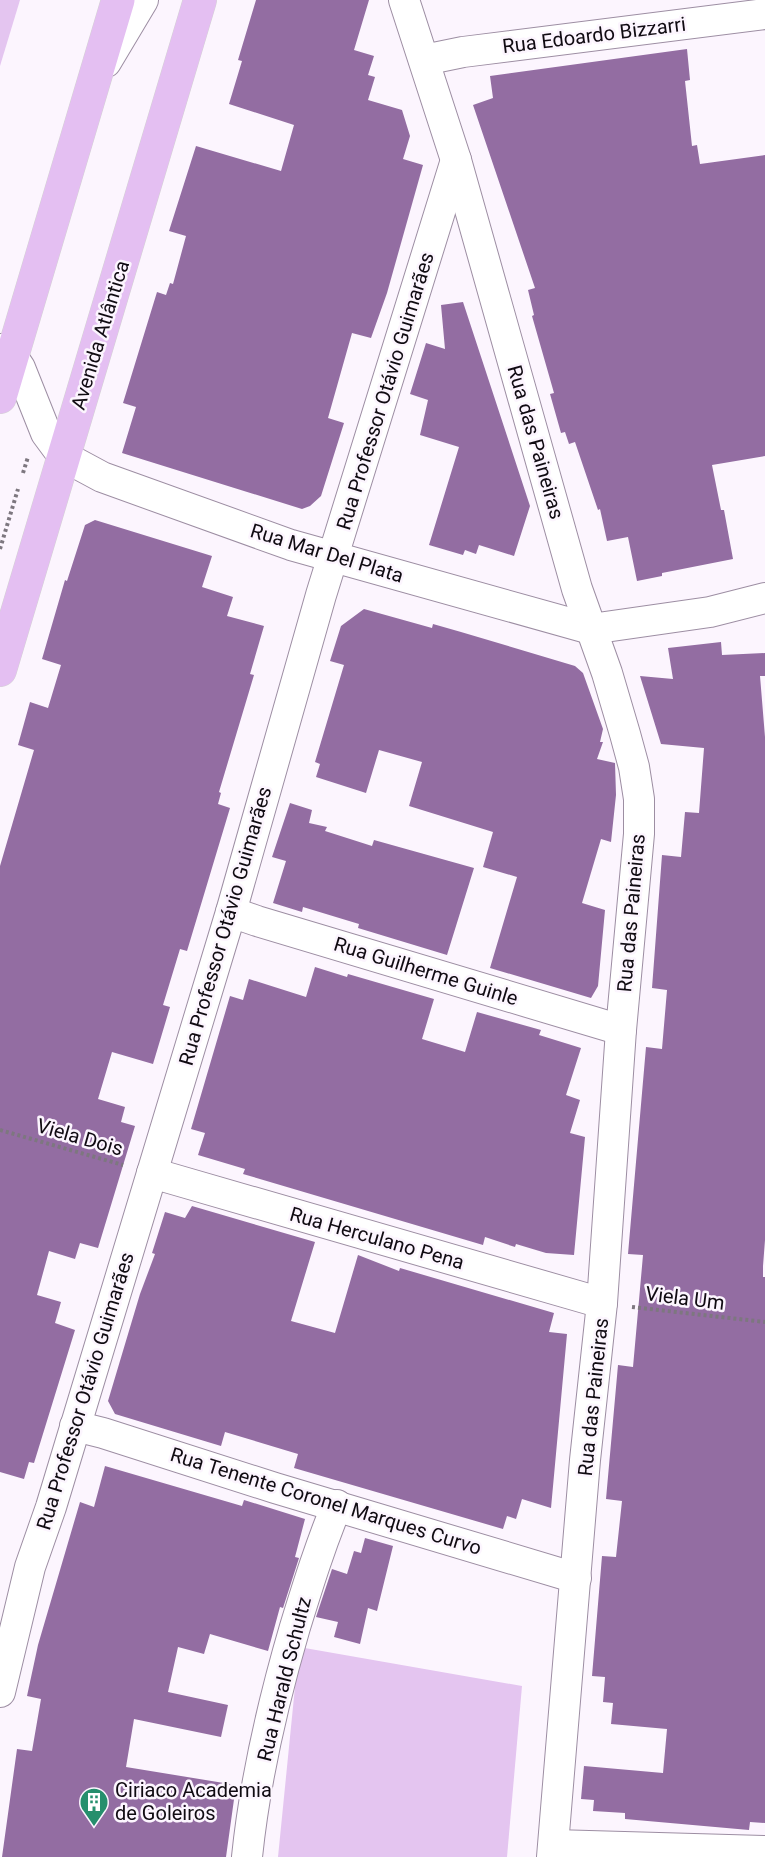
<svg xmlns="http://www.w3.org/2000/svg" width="765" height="1857" viewBox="0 0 765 1857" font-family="Roboto,sans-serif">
<rect width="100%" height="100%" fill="#fcf5fe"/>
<g fill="#e4c5f0">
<polygon points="0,0 20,0 0,66"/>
<polygon points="299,1647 522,1686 507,1857 278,1857"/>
</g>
<g fill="#936da2">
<polygon points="256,0 369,0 354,50 374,56 368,75 375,77 368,100 402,110 410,136 403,159 423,165 387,293 371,338 352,333 328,418 344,423 321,496 310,506 302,509 122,453 136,407 123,403 157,292 166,295 170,283 173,284 186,236 169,231 196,146 281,171 294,125 229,104 242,61 238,60"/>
<polygon points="687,49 690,80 685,81 692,146 697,145 700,164 765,155 765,456 712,465 721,510 724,510 733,559 662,573 662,576 637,581 628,537 607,541 600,509 598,510 575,442 569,444 565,432 561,433 550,394 554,393 532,316 534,315 528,290 535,288 473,105 493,98 490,76"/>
<polygon points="463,302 530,506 514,556 479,545 476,554 465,550 463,555 429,545 459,447 420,435 428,400 410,394 426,343 445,349 441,305"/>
<polygon points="95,520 212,556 202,587 233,597 227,616 264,626 250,674 254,675 219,792 221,793 218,804 230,808 187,951 180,949 163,1005 170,1007 153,1064 112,1052 98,1099 125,1107 121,1122 135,1126 98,1248 80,1243 75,1259 49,1251 37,1295 61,1302 55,1323 75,1330 34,1463 29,1462 24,1479 0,1472 0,866 34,750 18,745 30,702 48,708 61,665 42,659 65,580 67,581 85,525"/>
<polygon points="364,609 432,628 433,624 461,632 575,666 583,673 603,729 600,742 603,742 597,759 615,763 616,795 611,842 601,839 582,903 605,910 598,986 591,998 490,968 517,877 483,867 493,832 409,806 422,762 379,750 366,793 316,777 320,764 315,762 344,665 330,661 341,626"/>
<polygon points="721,642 722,655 765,653 765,676 760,676 765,737 765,1240 763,1266 763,1277 765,1277 765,1823 750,1822 749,1830 625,1819 625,1813 593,1811 594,1800 581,1799 584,1766 663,1773 667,1729 611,1724 613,1703 603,1702 605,1677 592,1676 602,1556 616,1557 622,1501 606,1499 618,1365 633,1367 640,1289 643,1255 628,1254 646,1047 662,1049 667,990 652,988 662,855 681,857 685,812 699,813 704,748 661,744 640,676 673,679 668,648"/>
<polygon points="290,803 312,810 309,823 327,827 325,831 372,846 374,840 474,868 447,955 358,928 359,924 303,907 302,912 273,903 286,861 272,857"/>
<polygon points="315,967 347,977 348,974 434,999 422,1039 465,1052 477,1012 541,1030 539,1035 581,1048 566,1095 580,1100 570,1133 585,1137 574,1255 546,1253 516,1244 515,1247 485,1237 483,1245 243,1174 245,1169 198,1155 205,1133 191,1129 230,996 243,1000 249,979 306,997"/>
<polygon points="192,1206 315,1242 291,1321 335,1333 358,1255 399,1271 400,1268 554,1313 549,1332 567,1334 551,1508 522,1499 516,1519 507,1516 503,1529 294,1468 298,1454 225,1432 221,1446 115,1414 108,1401 140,1294 155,1254 152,1253 165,1212 185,1218"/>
<polygon points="105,1466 242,1506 244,1500 305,1519 295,1557 299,1558 283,1608 280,1607 268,1651 210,1634 204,1654 178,1647 168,1692 228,1705 221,1737 134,1719 126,1767 236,1785 226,1857 2,1857 17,1749 32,1751 41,1699 27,1696 38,1645 80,1502 94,1507"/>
<polygon points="365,1538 393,1546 377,1611 368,1608 360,1644 334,1637 338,1622 316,1617 332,1569 347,1574 354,1551 361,1553"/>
</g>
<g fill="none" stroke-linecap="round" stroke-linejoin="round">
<g stroke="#9d8ea3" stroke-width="32">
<g id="minor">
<polyline points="404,0 456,160 577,589 607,673 625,734 634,767 639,799 639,834 621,1030 602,1303 585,1460 552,1857"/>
<polyline points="424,60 463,52 765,14"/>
<polyline points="106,62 143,0"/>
<polyline points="0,349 12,356 20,368 46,433 63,456 102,477 291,545 591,629 710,612 765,598"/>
<polyline points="231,912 257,921 621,1030"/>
<polyline points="152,1173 602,1303"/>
<polyline points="75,1426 103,1433 275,1488 576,1578"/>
<polyline points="0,1692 30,1567 51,1507 231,912 321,595 456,160"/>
<polyline points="554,1845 765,1851"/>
<path d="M 247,1857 C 255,1779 273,1702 295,1627 C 308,1585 320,1546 337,1505"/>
</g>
</g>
<g stroke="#d4d3d4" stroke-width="34">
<g id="major">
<polyline points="0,397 118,0"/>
<polyline points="0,670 200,0"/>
</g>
</g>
<g stroke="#7d777f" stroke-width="4" stroke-dasharray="3 3" stroke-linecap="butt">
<polyline points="23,473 28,457"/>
<polyline points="0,549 18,489"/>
<polyline points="0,1130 123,1165"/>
<polyline points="632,1307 765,1322"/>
</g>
<use href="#minor" stroke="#fff" stroke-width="30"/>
<use href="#major" stroke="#e4bff2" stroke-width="33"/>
</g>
<defs>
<g id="building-pin" transform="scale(1.5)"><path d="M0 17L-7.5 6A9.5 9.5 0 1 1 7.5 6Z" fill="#268f6d" stroke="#fcf5fe"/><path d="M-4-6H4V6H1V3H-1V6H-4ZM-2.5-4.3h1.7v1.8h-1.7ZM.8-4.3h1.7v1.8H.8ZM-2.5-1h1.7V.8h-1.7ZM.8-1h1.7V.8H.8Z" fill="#fff"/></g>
</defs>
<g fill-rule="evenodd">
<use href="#building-pin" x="94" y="1802"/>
</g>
<g text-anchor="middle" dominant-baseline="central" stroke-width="5" stroke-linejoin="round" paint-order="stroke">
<g font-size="20" fill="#100b12" stroke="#fcf5fe">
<text transform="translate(594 35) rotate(-7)">Rua Edoardo Bizzarri</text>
<text transform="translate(100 335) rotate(-73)">Avenida Atlântica</text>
<text transform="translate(385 391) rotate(-73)">Rua Professor Otávio Guimarães</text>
<text transform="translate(536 442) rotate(74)">Rua das Paineiras</text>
<text transform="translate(327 553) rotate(17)">Rua Mar Del Plata</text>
<text transform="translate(631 913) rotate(-85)">Rua das Paineiras</text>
<text transform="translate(225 926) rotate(-74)">Rua Professor Otávio Guimarães</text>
<text transform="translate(426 971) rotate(17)">Rua Guilherme Guinle</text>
<text transform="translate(80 1137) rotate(16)">Viela Dois</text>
<text transform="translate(377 1238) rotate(16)">Rua Herculano Pena</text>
<text transform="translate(685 1298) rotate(7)">Viela Um</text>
<text transform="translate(85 1391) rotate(-73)">Rua Professor Otávio Guimarães</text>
<text transform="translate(593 1397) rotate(-84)">Rua das Paineiras</text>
<text transform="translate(326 1501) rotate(17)">Rua Tenente Coronel Marques Curvo</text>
<text transform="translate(284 1679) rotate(-76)">Rua Harald Schultz</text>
</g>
<g font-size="20" fill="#100b12" stroke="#fcf5fe" text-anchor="start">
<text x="115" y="1790">Ciriaco Academia<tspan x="115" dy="23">de Goleiros</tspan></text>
</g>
</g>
</svg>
